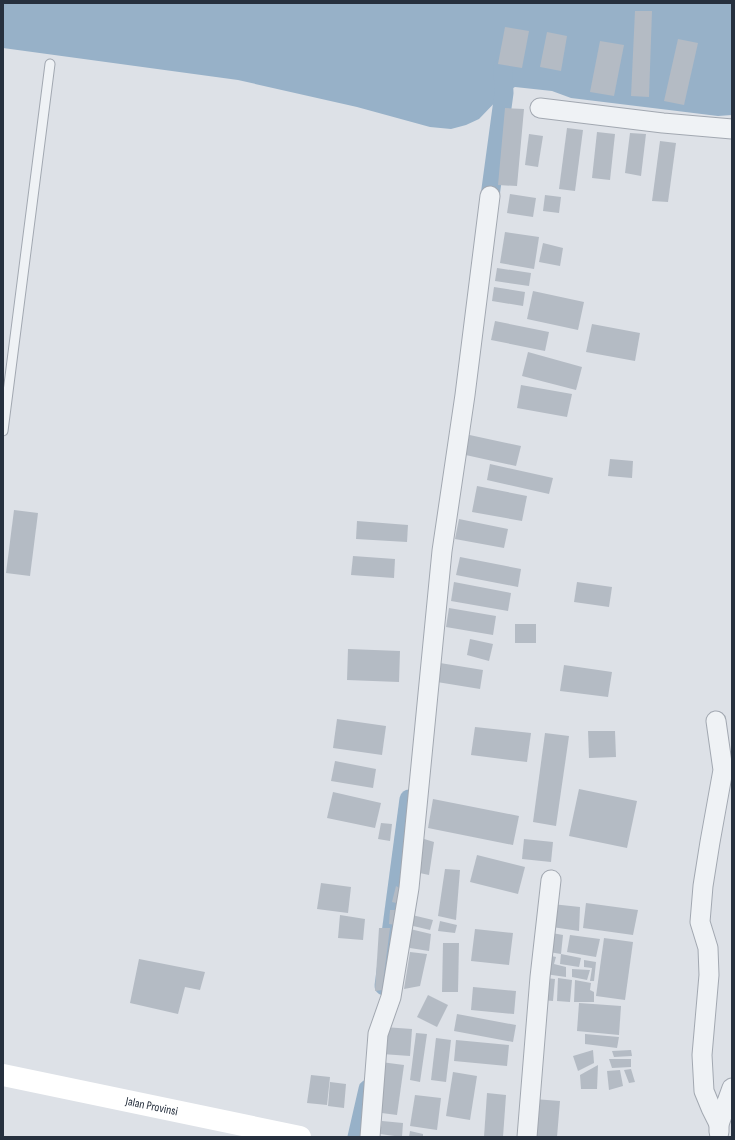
<svg xmlns="http://www.w3.org/2000/svg" width="735" height="1140" viewBox="0 0 735 1140" font-family="'Sofia Sans Condensed',sans-serif">
<rect width="100%" height="100%" fill="#dde1e7"/>
<polygon fill="#97b1c8" points="3,3 732,3 732,115 718,116 571,98 552,91 515,87 504,93 479,119 466,125 451,129 430,127 357,107 238,80 3,48"/>
<g fill="none" stroke-linecap="round" stroke-linejoin="round">
<g stroke="#97b1c8" stroke-width="19">
<polyline points="488,211 504,93 503,67"/>
<polyline points="384,986 409,799"/>
<polyline points="357,1137 368,1089"/>
</g>
</g>
<g fill="#b4bbc4">
<polygon points="635,11 652,11 649,97 631,96"/>
<polygon points="505,27 529,31 522,68 498,64"/>
<polygon points="547,32 567,36 561,71 540,67"/>
<polygon points="678,39 698,43 684,105 664,101"/>
<polygon points="600,41 624,45 614,96 590,92"/>
<polygon points="505,108 524,109 517,186 498,185"/>
<polygon points="567,128 583,130 575,191 559,189"/>
<polygon points="597,132 615,134 610,180 592,178"/>
<polygon points="630,133 646,134 641,176 625,173"/>
<polygon points="529,134 543,136 538,167 525,165"/>
<polygon points="660,141 676,143 668,202 652,201"/>
<polygon points="510,194 536,198 533,217 507,213"/>
<polygon points="545,195 561,197 559,213 543,211"/>
<polygon points="505,232 539,237 534,269 500,263"/>
<polygon points="543,243 563,248 560,266 539,262"/>
<polygon points="497,268 531,273 529,286 495,281"/>
<polygon points="494,287 525,292 523,306 492,301"/>
<polygon points="533,291 584,302 578,330 527,319"/>
<polygon points="495,321 549,332 545,351 491,340"/>
<polygon points="592,324 640,333 635,361 586,352"/>
<polygon points="528,352 582,367 576,390 522,376"/>
<polygon points="521,385 572,394 567,417 517,408"/>
<polygon points="465,434 521,446 516,466 461,454"/>
<polygon points="610,459 633,461 632,478 608,476"/>
<polygon points="490,464 553,478 549,494 487,480"/>
<polygon points="477,486 527,496 522,521 472,512"/>
<polygon points="14,510 38,513 30,576 6,573"/>
<polygon points="459,519 508,529 504,548 455,539"/>
<polygon points="357,521 408,525 407,542 356,539"/>
<polygon points="353,556 395,559 394,578 351,575"/>
<polygon points="460,557 521,569 518,587 456,575"/>
<polygon points="454,582 511,593 508,611 451,601"/>
<polygon points="577,582 612,587 609,607 574,602"/>
<polygon points="449,608 496,616 493,635 446,627"/>
<rect x="515" y="624" width="21" height="19"/>
<polygon points="470,639 493,644 489,661 467,655"/>
<polygon points="348,649 400,651 399,682 347,680"/>
<polygon points="440,663 483,670 480,689 437,682"/>
<polygon points="564,665 612,672 608,697 560,691"/>
<polygon points="337,719 386,726 382,755 333,748"/>
<polygon points="475,727 531,733 527,762 471,755"/>
<polygon points="588,731 615,731 616,757 589,758"/>
<polygon points="545,733 569,736 556,826 533,822"/>
<polygon points="335,761 376,769 373,788 331,781"/>
<polygon points="579,789 637,801 627,848 569,836"/>
<polygon points="333,792 381,803 375,828 327,818"/>
<polygon points="433,799 519,816 513,845 428,828"/>
<polygon points="381,823 392,824 390,841 378,839"/>
<polygon points="421,838 434,842 429,875 415,872"/>
<polygon points="524,839 553,842 551,862 522,859"/>
<polygon points="477,855 525,867 518,894 470,882"/>
<polygon points="445,869 460,870 456,920 438,916"/>
<polygon points="321,883 351,887 348,913 317,909"/>
<polygon points="396,886 401,889 400,904 392,902"/>
<polygon points="586,903 638,910 633,935 583,928"/>
<polygon points="552,904 580,907 579,931 552,927"/>
<polygon points="390,910 399,910 396,925 389,924"/>
<polygon points="340,915 365,919 363,940 338,938"/>
<polygon points="412,915 433,920 430,930 409,925"/>
<polygon points="440,921 457,925 455,933 438,931"/>
<polygon points="379,928 390,928 382,990 375,991"/>
<polygon points="410,929 431,934 429,951 410,948"/>
<polygon points="475,929 513,933 509,965 471,961"/>
<polygon points="552,933 563,935 561,954 549,952"/>
<polygon points="570,935 600,939 596,957 567,952"/>
<polygon points="604,938 633,942 625,1000 596,996"/>
<polygon points="443,943 459,943 458,992 442,992"/>
<polygon points="410,952 427,954 420,986 404,989"/>
<polygon points="561,954 581,958 579,967 560,964"/>
<polygon points="547,955 556,957 554,964 566,967 566,977 545,974"/>
<polygon points="139,959 205,972 200,990 185,987 178,1014 130,1003"/>
<polygon points="584,960 596,962 594,981 590,981 592,968 584,967"/>
<polygon points="572,969 590,970 587,980 572,977"/>
<polygon points="545,978 555,979 553,1001 542,1000"/>
<polygon points="558,978 572,980 570,1002 557,1001"/>
<polygon points="575,980 591,983 590,990 594,992 594,1002 574,1002"/>
<polygon points="473,987 516,991 514,1014 471,1010"/>
<polygon points="428,995 448,1005 437,1027 417,1017"/>
<polygon points="579,1003 621,1006 619,1035 577,1031"/>
<polygon points="457,1014 516,1025 513,1042 454,1031"/>
<polygon points="384,1027 412,1029 410,1056 382,1054"/>
<polygon points="416,1033 427,1034 420,1082 410,1080"/>
<polygon points="585,1034 619,1037 617,1048 585,1044"/>
<polygon points="436,1038 451,1040 446,1082 431,1080"/>
<polygon points="456,1040 509,1045 507,1066 454,1061"/>
<polygon points="593,1050 594,1063 578,1071 573,1056"/>
<polygon points="631,1050 632,1056 614,1057 612,1051"/>
<polygon points="609,1059 631,1059 631,1067 612,1068"/>
<polygon points="381,1062 404,1065 397,1115 374,1112"/>
<polygon points="598,1065 597,1089 581,1089 580,1075"/>
<polygon points="631,1069 635,1082 629,1083 624,1070"/>
<polygon points="620,1070 623,1086 609,1090 607,1071"/>
<polygon points="453,1072 477,1076 470,1120 446,1116"/>
<polygon points="311,1075 330,1077 327,1105 307,1103"/>
<polygon points="330,1082 346,1084 344,1108 328,1106"/>
<polygon points="487,1093 506,1095 503,1137 484,1137"/>
<polygon points="415,1095 441,1098 437,1130 410,1126"/>
<polygon points="534,1099 560,1101 557,1137 531,1137"/>
<polygon points="382,1121 403,1123 402,1137 380,1134"/>
<polygon points="410,1131 423,1134 423,1137 409,1137"/>
</g>
<g fill="none" stroke-linecap="round" stroke-linejoin="round">
<g stroke="#a2a8b1" stroke-width="11">
<polyline id="service" points="3,431 50,64"/>
</g>
<g stroke="#a2a8b1" stroke-width="21">
<g id="minor">
<polyline points="540,108 663,123 732,129"/>
<polyline points="716,721 723,770 710,842 703,886 700,922 708,948 709,975 702,1055 704,1091 711,1108 719,1124"/>
<polyline points="719,1132 719,1124 732,1088"/>
<polyline points="370,1137 378,1034 391,997 409,888 442,551 465,395 490,196"/>
<polyline points="527,1137 540,977 551,880"/>
</g>
</g>
<use href="#service" stroke="#eff2f5" stroke-width="9"/>
<use href="#minor" stroke="#eff2f5" stroke-width="19"/>
<path stroke="#fff" stroke-width="22" id="s1" d="M 3,1075 L 300,1137"/>
</g>
<g text-anchor="middle" dominant-baseline="central" stroke-width="3" stroke-linejoin="round" paint-order="stroke">
<g font-size="12" fill="#26303e" stroke="#ecf0f5">
<text stroke="none"><textPath href="#s1" startOffset="152">Jalan Provinsi</textPath></text>
</g>
</g>
<rect width="735" height="1140" fill="none" stroke="#26303e" stroke-width="8"/>
</svg>
